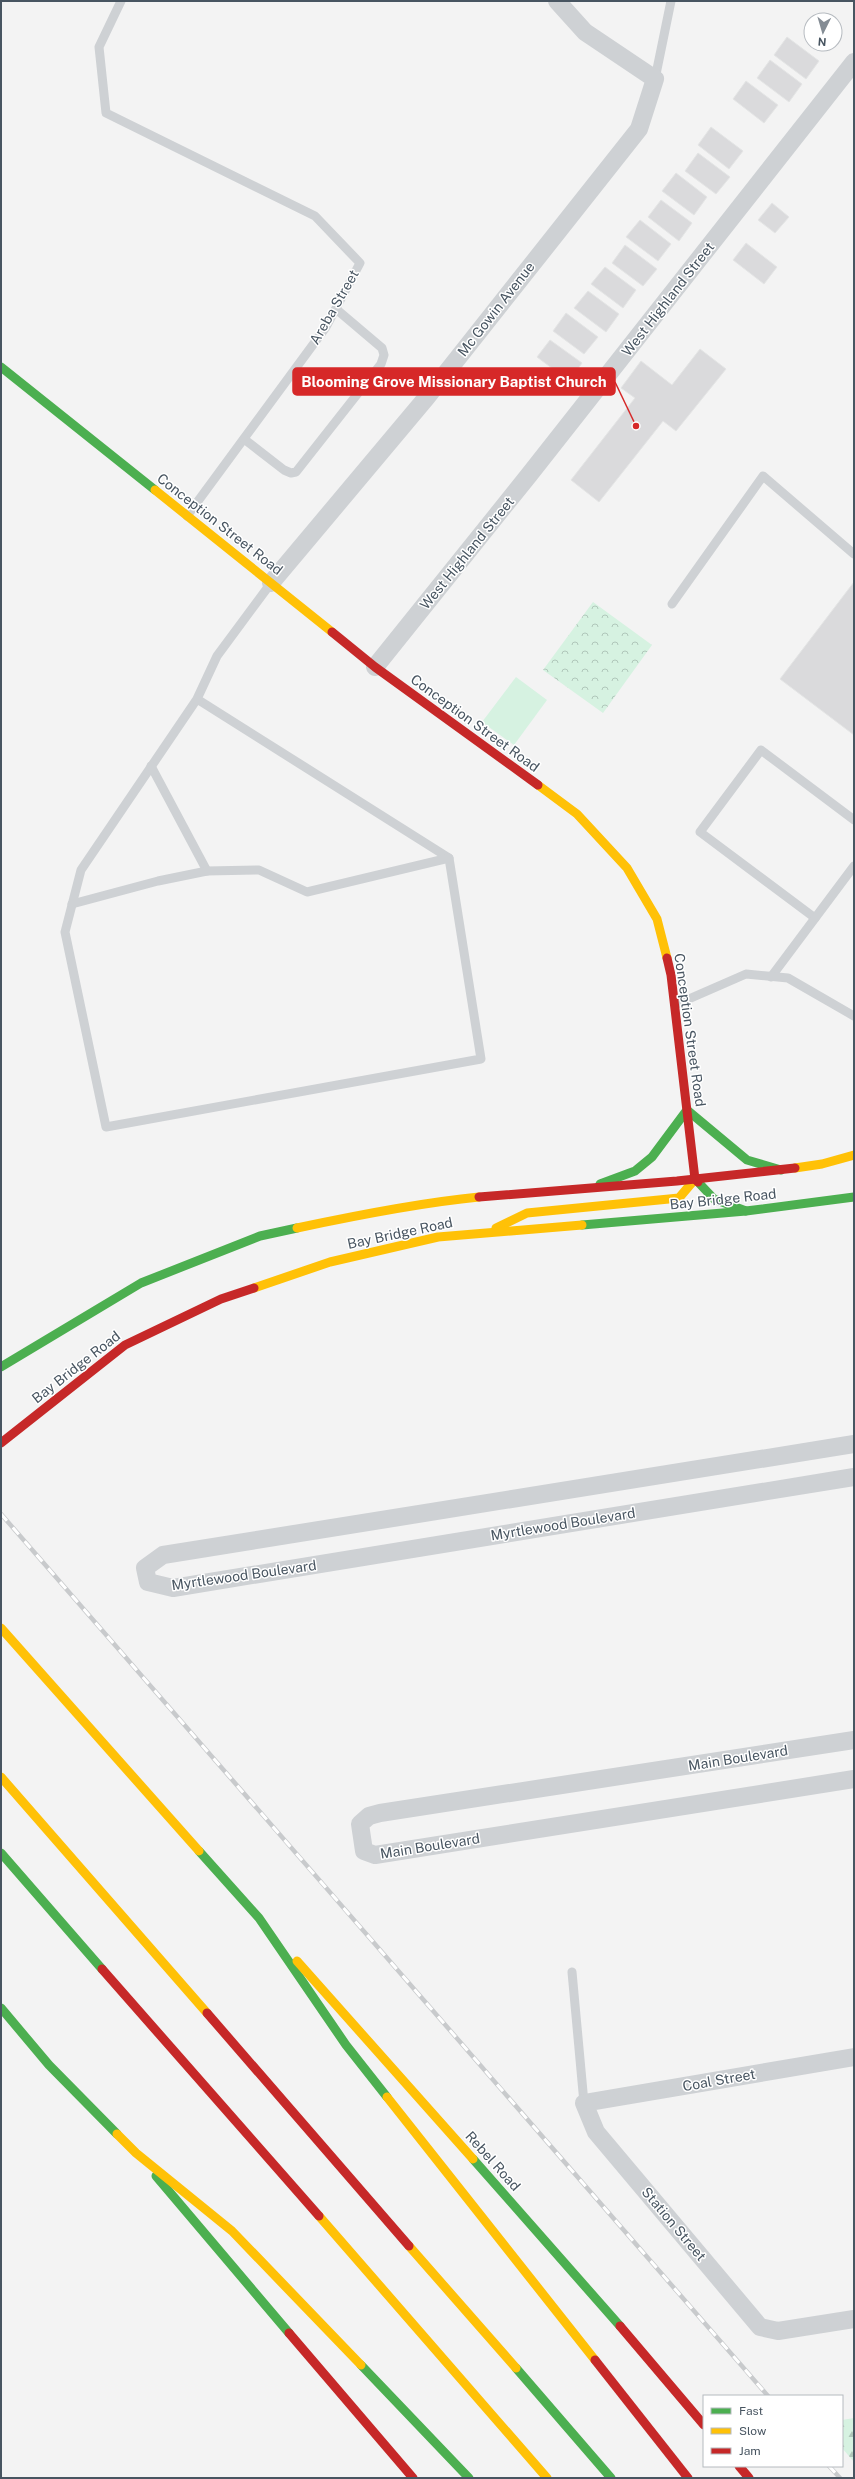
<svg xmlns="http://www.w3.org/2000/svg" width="855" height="2479" viewBox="0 0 855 2479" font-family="'Public Sans',sans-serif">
<defs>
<pattern id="forest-firs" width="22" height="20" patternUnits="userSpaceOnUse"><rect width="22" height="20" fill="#d6f2e1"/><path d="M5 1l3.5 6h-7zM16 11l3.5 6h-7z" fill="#b0c7ba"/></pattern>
<pattern id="park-crowns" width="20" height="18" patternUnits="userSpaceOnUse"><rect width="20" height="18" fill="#d6f2e1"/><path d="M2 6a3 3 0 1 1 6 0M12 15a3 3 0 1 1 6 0" fill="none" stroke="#b0c7ba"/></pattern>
</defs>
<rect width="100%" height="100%" fill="#f3f3f3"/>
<polygon fill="url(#forest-firs)" points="854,2418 854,2462 842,2448 842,2420"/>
<polygon fill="url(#park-crowns)" points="593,602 652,645 603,713 543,670"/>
<polygon fill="#d6f2e1" points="516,677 547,700 514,745 482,722"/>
<g fill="#dadadc" stroke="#e4e5e5">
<polygon points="787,37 819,61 806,79 774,55"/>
<polygon points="770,60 802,84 789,102 757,78"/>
<polygon points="746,81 778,105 764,123 733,99"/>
<polygon points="711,127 743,151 729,169 698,145"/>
<polygon points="698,153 730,177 716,194 685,171"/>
<polygon points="676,173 707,197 694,215 662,191"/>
<polygon points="661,200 692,223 679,241 648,217"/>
<polygon points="772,203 789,217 775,233 758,220"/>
<polygon points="640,220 671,244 658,261 626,237"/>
<polygon points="746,243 777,267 764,284 733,260"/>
<polygon points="625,245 657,269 643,286 612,263"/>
<polygon points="605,267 636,290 623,308 591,284"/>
<polygon points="588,291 619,314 606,332 574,308"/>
<polygon points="566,313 598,337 584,354 553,331"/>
<polygon points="550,340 582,363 569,381 537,357"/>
<polygon points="700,349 726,369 676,431 663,421 599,502 571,480 635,398 621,388 641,361 672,385"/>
<polygon points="854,582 854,735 780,679"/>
</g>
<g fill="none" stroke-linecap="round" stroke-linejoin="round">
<g stroke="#ced1d4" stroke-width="9">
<polyline points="121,1 99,47 106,113 315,216 360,263 326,327 187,516"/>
<polyline points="655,79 671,1"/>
<polyline points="244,439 284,470 291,473 296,472 381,364 384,355 382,348 336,309"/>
<polyline points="672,604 763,476 854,554"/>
<polyline points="197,699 81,870 65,932 106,1127 481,1059 449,858 197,699 217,656 271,583"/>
<polyline points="151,766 207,871"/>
<polyline points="72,904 158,881 207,871 259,870 307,892 449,858"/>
<polyline points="815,918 700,832 761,750 854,820"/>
<polyline points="771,977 854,866"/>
<polyline points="675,1005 746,974 788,978 854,1016"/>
<polyline points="572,1972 584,2103"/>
</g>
<g stroke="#ced1d4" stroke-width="18">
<polyline points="271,583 427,397 639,129 655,79 585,32 557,1"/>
<polyline points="375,667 529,475 854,62"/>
<polyline points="854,1444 163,1555 145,1568 148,1582 173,1588 854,1477"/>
<polyline points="854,1740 380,1813 369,1816 360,1824 364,1851 375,1855 854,1779"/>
<polyline points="854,2057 584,2103 596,2132 760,2327 778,2331 854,2319"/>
</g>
<g stroke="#4caf50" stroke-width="9">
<polyline points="1,367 155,490"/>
<polyline points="698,1182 714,1199 746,1211"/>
<polyline points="600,1184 635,1171 652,1157 687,1110 747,1160 781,1170"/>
<polyline points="582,1225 746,1211 854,1197"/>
<polyline points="1,1367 141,1283 260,1236 297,1228"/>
<polyline points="199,1851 259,1918 346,2045 387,2097"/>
<polyline points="1,1853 102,1969"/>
<polyline points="1,2008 49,2065 117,2134"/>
<polyline points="473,2159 620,2326"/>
<polyline points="156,2176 289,2333"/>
<polyline points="361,2365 469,2478"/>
<polyline points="516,2368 611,2478"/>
</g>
<g stroke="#ffc107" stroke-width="9">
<polyline points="155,490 332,632"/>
<polyline points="538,785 577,814 627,868 657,919 667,958"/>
<polyline points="795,1168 822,1164 854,1155"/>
<path d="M 297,1228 C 358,1215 418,1203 479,1197"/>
<polyline points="496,1228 527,1213 679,1198 695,1179"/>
<polyline points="254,1288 330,1262 438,1237 582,1225"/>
<polyline points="1,1628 199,1851"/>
<polyline points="1,1777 207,2013"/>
<polyline points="297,1961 473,2159"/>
<polyline points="387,2097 595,2360"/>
<polyline points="117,2134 136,2153 232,2231 361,2365"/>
<polyline points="319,2216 547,2478"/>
<polyline points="409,2246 516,2368"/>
</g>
<g stroke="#c62828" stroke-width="9">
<polyline points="332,632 375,667 538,785"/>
<polyline points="667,958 671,975 695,1179 698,1182"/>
<polyline points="479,1197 677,1181 795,1168"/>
<polyline points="1,1443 125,1345 221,1299 254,1288"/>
<polyline points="102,1969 319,2216"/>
<polyline points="207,2013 409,2246"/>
<polyline points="620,2326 704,2425"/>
<polyline points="289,2333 413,2478"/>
<polyline points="595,2360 688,2478"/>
<polyline points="739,2466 749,2478"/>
</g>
<g stroke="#c8cacc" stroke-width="4.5">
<g id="rail">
<polyline points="1,1514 768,2396"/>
<polyline points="829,2466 840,2478"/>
</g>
</g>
<use href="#rail" stroke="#fff" stroke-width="3" stroke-dasharray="9" stroke-linecap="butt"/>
</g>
<g text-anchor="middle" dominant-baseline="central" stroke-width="3" stroke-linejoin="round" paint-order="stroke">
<g font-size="14" fill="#485561" stroke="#fff">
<text transform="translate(668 299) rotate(-52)">West Highland Street</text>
<text transform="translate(334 307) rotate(-60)">Areba Street</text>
<text transform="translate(496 309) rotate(-52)">Mc Gowin Avenue</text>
<text transform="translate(220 524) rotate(38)">Conception Street Road</text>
<text transform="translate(467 553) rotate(-51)">West Highland Street</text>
<text transform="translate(475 723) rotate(36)">Conception Street Road</text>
<text transform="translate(690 1030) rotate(82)">Conception Street Road</text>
<text transform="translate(723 1199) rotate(-6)">Bay Bridge Road</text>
<text transform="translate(400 1233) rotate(-12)">Bay Bridge Road</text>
<text transform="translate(76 1367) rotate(-38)">Bay Bridge Road</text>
<text transform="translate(563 1524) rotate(-9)">Myrtlewood Boulevard</text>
<text transform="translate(244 1575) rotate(-8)">Myrtlewood Boulevard</text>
<text transform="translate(738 1758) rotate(-9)">Main Boulevard</text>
<text transform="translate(430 1846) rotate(-9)">Main Boulevard</text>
<text transform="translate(719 2080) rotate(-10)">Coal Street</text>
<text transform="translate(493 2161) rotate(48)">Rebel Road</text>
<text transform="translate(674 2224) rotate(50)">Station Street</text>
</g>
</g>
<path fill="none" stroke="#d62828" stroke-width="1.5" d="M636 426L615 382"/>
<circle fill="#d62828" stroke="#fff" stroke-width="1.5" cx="636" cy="426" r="4"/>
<rect fill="#d62828" stroke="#d62828" stroke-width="1.5" x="293" y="368" width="322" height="27" rx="4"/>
<g font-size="15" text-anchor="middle" font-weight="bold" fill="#fff">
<text x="454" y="387">Blooming Grove Missionary Baptist Church</text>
</g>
<rect width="855" height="2479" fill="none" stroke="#485561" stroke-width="4"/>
<rect x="703" y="2395" width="140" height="72" fill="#ffffff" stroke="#b6bbc0"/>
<rect x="711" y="2408" width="20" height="6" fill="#4caf50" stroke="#b6bbc0"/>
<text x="739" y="2415" font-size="12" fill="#485561">Fast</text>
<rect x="711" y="2428" width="20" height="6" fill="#ffc107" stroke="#b6bbc0"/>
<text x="739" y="2435" font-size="12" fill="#485561">Slow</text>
<rect x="711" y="2448" width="20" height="6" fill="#c62828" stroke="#b6bbc0"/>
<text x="739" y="2455" font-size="12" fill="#485561">Jam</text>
<g transform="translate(823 32) rotate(185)"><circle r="19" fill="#ffffff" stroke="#b6bbc0"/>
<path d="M0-3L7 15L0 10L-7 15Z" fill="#848c94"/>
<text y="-6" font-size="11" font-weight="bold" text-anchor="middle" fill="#485561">N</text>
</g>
</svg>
